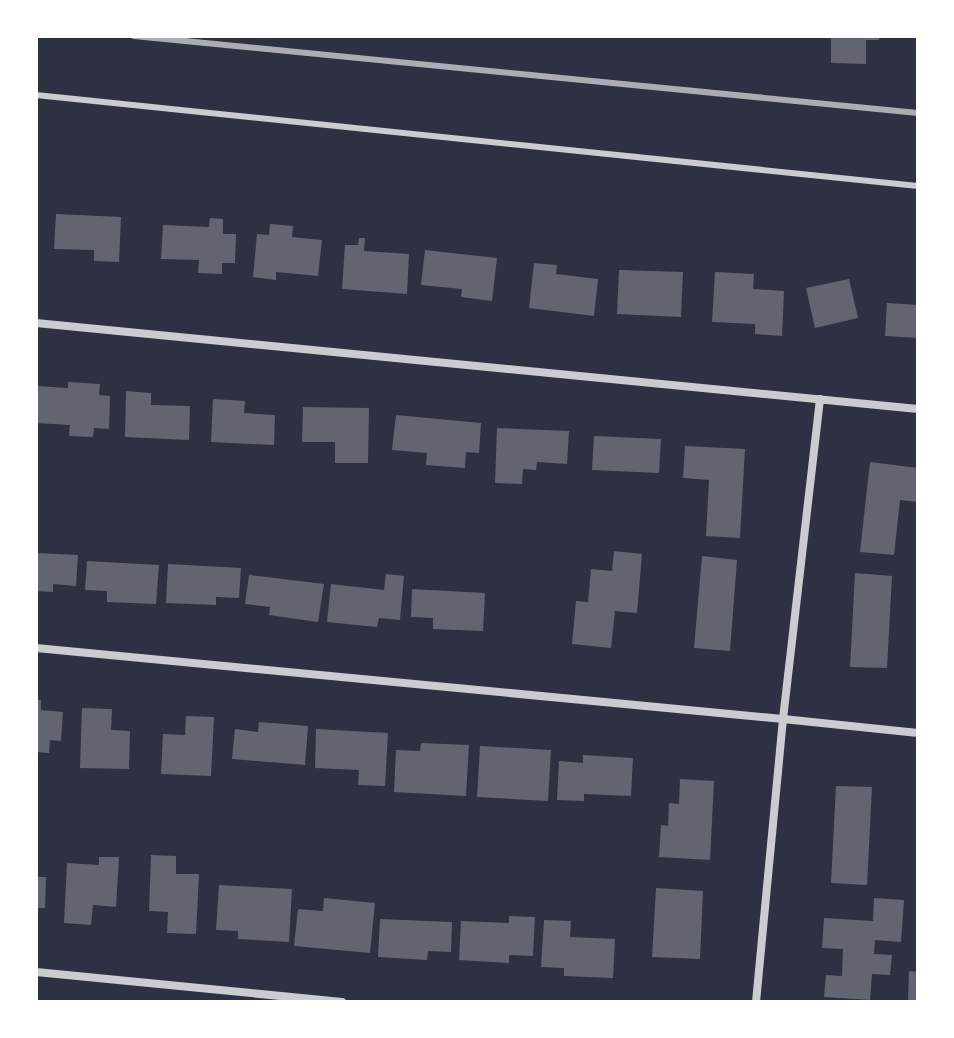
<svg xmlns="http://www.w3.org/2000/svg" width="954" height="1038" viewBox="0 0 954 1038" font-family="'Varela Round',sans-serif">
<rect width="100%" height="100%" fill="#2d3142"/>
<g fill="#626471">
<polygon points="831,36 879,36 879,40 866,40 866,64 831,63"/>
<polygon points="56,214 121,217 119,262 94,261 94,250 54,249"/>
<polygon points="210,218 223,219 223,234 236,234 235,263 222,263 222,274 198,273 199,260 161,259 163,225 209,227"/>
<polygon points="270,224 293,226 292,237 322,240 318,276 276,272 276,280 253,277 257,234 269,235"/>
<polygon points="359,238 365,238 364,251 409,254 407,294 342,289 345,245 358,245"/>
<polygon points="425,250 497,258 492,301 461,297 462,289 421,285"/>
<polygon points="534,263 557,265 556,274 598,279 594,316 529,308"/>
<polygon points="619,270 683,272 681,317 617,314"/>
<polygon points="715,272 754,274 753,289 784,291 782,336 755,334 755,324 712,322"/>
<polygon points="849,279 858,318 815,328 806,288"/>
<polygon points="887,303 918,305 918,338 885,336"/>
<polygon points="68,382 100,384 99,395 110,396 109,429 94,428 93,437 69,436 70,425 36,423 36,386 68,388"/>
<polygon points="126,391 151,393 151,405 190,406 189,440 125,437"/>
<polygon points="213,399 245,401 244,413 275,415 274,445 211,442"/>
<polygon points="303,407 369,408 368,463 335,463 335,442 302,442"/>
<polygon points="396,415 481,423 479,453 466,452 465,468 426,465 427,453 392,450"/>
<polygon points="497,428 569,431 567,464 537,462 536,470 523,469 522,484 495,483"/>
<polygon points="594,436 661,439 659,473 592,470"/>
<polygon points="685,446 745,449 740,538 706,536 709,480 683,478"/>
<polygon points="870,462 918,468 918,502 900,500 894,555 860,552"/>
<polygon points="614,551 642,554 637,613 615,611 611,648 572,644 576,601 588,602 591,569 612,571"/>
<polygon points="36,553 78,555 76,586 53,584 53,592 36,591"/>
<polygon points="702,556 737,560 730,651 694,648"/>
<polygon points="87,561 159,565 156,604 107,602 107,591 85,590"/>
<polygon points="168,564 241,568 239,598 216,597 216,605 166,603"/>
<polygon points="855,573 892,576 887,668 850,667"/>
<polygon points="386,574 404,576 400,620 379,618 377,627 327,622 331,584 384,590"/>
<polygon points="249,575 324,584 318,622 269,615 270,607 245,604"/>
<polygon points="412,589 485,593 483,631 433,629 433,618 411,617"/>
<polygon points="36,700 41,700 41,710 63,712 61,741 50,740 49,753 36,752"/>
<polygon points="82,708 112,709 111,730 130,731 129,769 80,768"/>
<polygon points="186,716 214,717 211,776 161,774 163,734 185,735"/>
<polygon points="259,722 308,726 305,765 232,759 235,729 258,732"/>
<polygon points="316,729 388,733 385,786 358,785 359,770 315,768"/>
<polygon points="421,743 469,745 466,796 394,792 396,750 420,751"/>
<polygon points="480,746 551,750 548,801 477,797"/>
<polygon points="583,755 633,758 631,796 584,794 584,801 557,800 559,761 583,763"/>
<polygon points="680,779 714,781 710,860 659,857 661,825 668,826 669,803 679,804"/>
<polygon points="836,786 872,787 867,885 831,883"/>
<polygon points="151,855 176,856 176,874 199,874 196,934 167,933 168,912 149,911"/>
<polygon points="99,857 119,857 116,907 93,905 91,925 64,923 67,863 99,865"/>
<polygon points="36,877 46,877 45,908 36,908"/>
<polygon points="219,885 292,889 289,942 238,939 238,931 216,930"/>
<polygon points="656,888 703,891 700,959 652,957"/>
<polygon points="324,898 375,903 370,953 294,946 298,909 323,911"/>
<polygon points="874,898 904,900 901,942 875,940 874,954 892,955 890,975 872,974 870,1000 824,997 826,975 842,976 843,949 822,948 824,918 873,921"/>
<polygon points="509,916 535,917 533,956 509,955 509,963 459,960 461,921 509,923"/>
<polygon points="380,919 452,922 451,952 428,951 427,960 378,957"/>
<polygon points="544,920 571,921 570,937 615,939 613,978 564,976 564,968 541,967"/>
<polygon points="909,971 918,972 918,1002 908,1002"/>
</g>
<g fill="none" stroke-linecap="round" stroke-linejoin="round">
<polyline stroke="#caccd0" stroke-width="6" points="36,95 918,186"/>
<g stroke="#caccd0" stroke-width="8">
<polyline points="36,323 918,409"/>
<polyline points="36,648 783,719 918,733"/>
<polyline points="36,972 342,1002"/>
<polyline points="756,1002 783,719 820,399"/>
</g>
<polyline stroke="#abadb3" stroke-width="6" points="134,36 918,113"/>
</g>
<rect width="954" height="1038" fill="none" stroke="#ffffff" stroke-width="76"/>
</svg>
